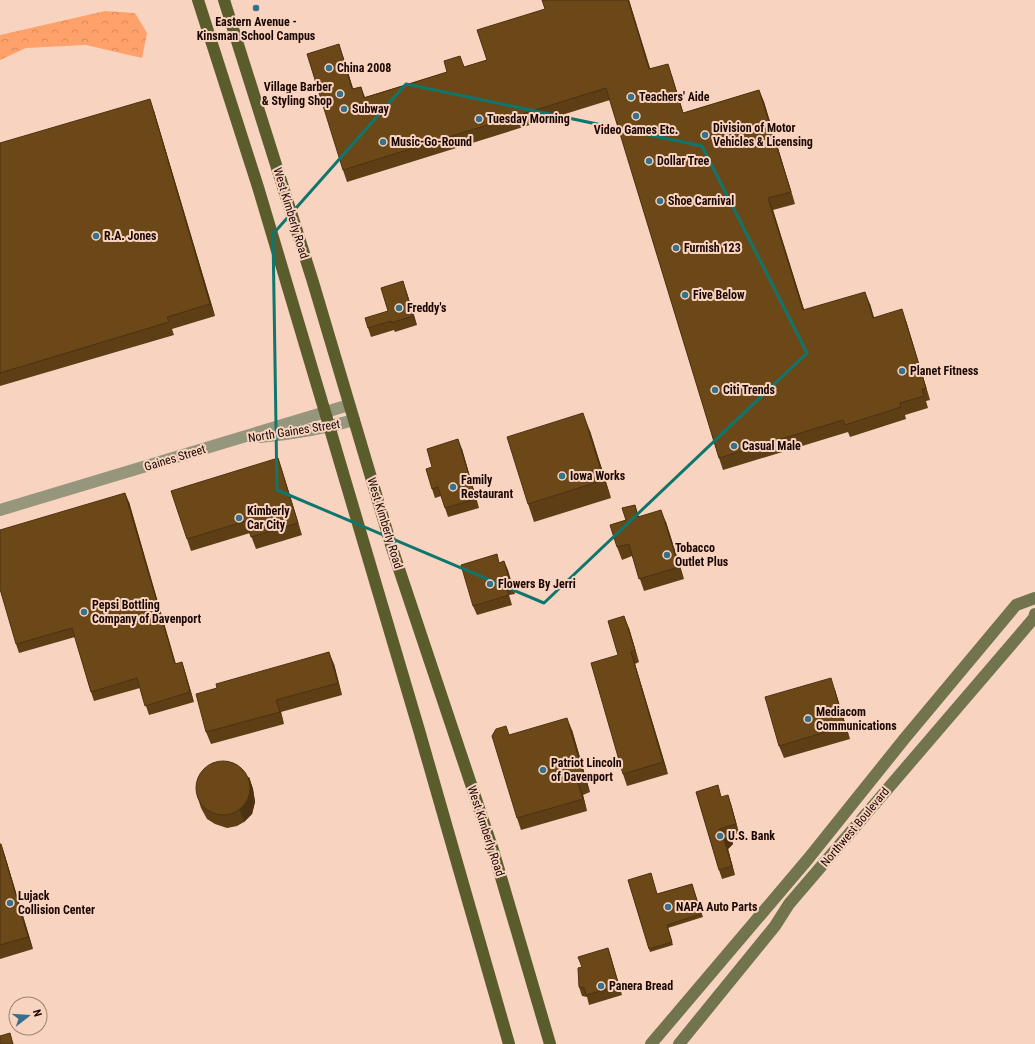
<svg xmlns="http://www.w3.org/2000/svg" width="1035" height="1044" viewBox="0 0 1035 1044" font-family="'Roboto Condensed',sans-serif">
<defs>
<pattern id="forest-crowns" width="20" height="18" patternUnits="userSpaceOnUse"><rect width="20" height="18" fill="#fea16b"/><path d="M2 6a3 3 0 1 1 6 0M12 15a3 3 0 1 1 6 0" fill="none" stroke="#d9895b"/></pattern>
</defs>
<rect width="100%" height="100%" fill="#f8d4c0"/>
<polygon fill="url(#forest-crowns)" points="105,11 135,13 147,33 142,58 86,45 26,48 0,60 0,35"/>
<g fill="none" stroke-linecap="round" stroke-linejoin="round">
<g stroke="#95967c" stroke-width="12">
<path d="M 260,437 C 292,434 323,429 354,420"/>
<polyline points="0,510 349,405"/>
</g>
<g stroke="#72744e" stroke-width="12">
<polyline points="651,1044 808,859 905,738 1016,605 1035,598"/>
<polyline points="679,1044 775,926 789,904 1034,618 1035,614"/>
</g>
<g stroke="#5b5c2b" stroke-width="12">
<polyline points="198,0 258,187 325,412 419,730 509,1044"/>
<polyline points="224,0 313,282 392,548 493,850 550,1044"/>
</g>
</g>
<g fill="#5d3e15">
<polygon points="629,0 650,69 672,76 683,113 759,90 764,102 795,204 773,210 804,310 870,304 874,317 906,321 930,400 926,401 928,408 905,415 906,419 850,437 848,432 723,470 719,458 610,100 347,182 343,170 343,56 353,89 361,87 365,97 487,60"/>
<polygon points="154,111 215,316 172,329 174,335 0,386 0,143"/>
<polygon points="406,290 417,325 395,332 394,330 371,337 368,328 388,311"/>
<polygon points="590,431 611,498 534,522 528,504"/>
<polygon points="462,449 479,508 448,517 441,496 435,498 432,489 432,467"/>
<polygon points="278,458 302,535 256,549 250,533 191,551 187,539"/>
<polygon points="129,502 176,664 182,662 194,702 149,715 140,688 94,701 91,692 75,637 19,653 16,644"/>
<polygon points="635,505 639,517 666,522 684,579 644,591 632,556 622,560 617,547 626,520"/>
<polygon points="504,561 515,594 509,595 512,605 477,615 473,606 500,563"/>
<polygon points="629,628 639,662 635,664 668,774 627,786 623,774 618,655"/>
<polygon points="334,664 342,695 281,712 284,724 211,744 206,732"/>
<polygon points="835,690 850,739 784,758 779,746"/>
<polygon points="572,730 590,792 583,795 587,811 521,830 517,818 509,735"/>
<polygon points="249,777 253,789 255,802 252,814 244,822 237,826 227,828 215,824 207,819 201,808 197,795"/>
<polygon points="696,792 722,797 731,804 739,833 730,836 733,844 728,849 735,875 722,879 719,870"/>
<polygon points="0,844 1,844 5,856 33,949 0,959"/>
<polygon points="628,880 657,894 692,884 703,917 668,928 673,945 650,952"/>
<polygon points="608,948 622,995 589,1005 587,997 582,996 579,987 582,967"/>
</g>
<g fill="#4c3211">
<polygon points="628,0 629,0 654,81 649,69"/>
<polygon points="339,44 343,56 357,101 352,89"/>
<polygon points="668,64 672,76 687,125 683,113"/>
<polygon points="759,90 764,102 795,204 791,192"/>
<polygon points="150,99 154,111 215,316 210,304"/>
<polygon points="768,198 773,210 808,322 803,310"/>
<polygon points="403,281 406,290 417,325 413,316"/>
<polygon points="865,292 870,304 877,330 873,318"/>
<polygon points="902,309 906,321 930,400 926,388"/>
<polygon points="583,413 590,431 611,498 604,480"/>
<polygon points="458,439 462,449 479,508 476,499"/>
<polygon points="278,458 282,470 302,535 298,523"/>
<polygon points="125,493 129,502 178,673 175,664"/>
<polygon points="661,510 666,522 684,579 679,567"/>
<polygon points="504,561 508,570 515,594 511,585"/>
<polygon points="624,616 629,628 639,662 635,650"/>
<polygon points="329,652 334,664 342,695 338,683"/>
<polygon points="631,652 635,664 668,774 663,762"/>
<polygon points="182,662 185,671 194,702 190,692"/>
<polygon points="831,678 835,690 850,739 845,726"/>
<polygon points="276,700 281,712 284,724"/>
<polygon points="567,718 572,730 590,792 585,780"/>
<polygon points="249,777 253,789 255,802 252,814 244,822 240,810"/>
<polygon points="578,783 583,795 587,811 583,799"/>
<polygon points="728,795 731,804 739,833 736,824"/>
<polygon points="729,834 733,844 728,849 735,875 732,866 724,840"/>
<polygon points="1,844 5,856 33,949 28,937"/>
<polygon points="608,948 611,957 622,995 619,986"/>
</g>
<g fill="#6c4818" stroke="#4c3211">
<polygon points="542,0 628,0 649,69 668,64 683,113 759,90 791,192 768,198 803,310 865,292 873,318 902,309 926,388 922,389 924,396 900,403 901,407 845,425 843,420 719,458 606,88 343,170 307,54 339,44 352,89 361,87 364,98 447,72 444,61 460,56 464,67 487,60 477,30 545,9"/>
<polygon points="150,99 210,304 167,317 169,322 0,373 0,143"/>
<polygon points="403,281 413,316 391,323 391,321 368,328 365,318 388,311 381,288"/>
<polygon points="583,413 604,480 528,504 507,437"/>
<polygon points="458,439 476,499 445,508 438,487 432,489 426,469 432,467 427,449"/>
<polygon points="278,458 298,523 251,537 246,521 187,539 171,491"/>
<polygon points="125,493 175,664 182,662 190,692 145,706 137,678 91,692 72,628 16,644 0,589 0,530"/>
<polygon points="635,505 638,517 661,510 679,567 639,579 629,544 617,547 610,525 626,520 622,508"/>
<polygon points="497,554 499,563 504,561 511,585 506,586 509,595 473,606 461,565"/>
<polygon points="624,616 635,650 631,652 663,762 623,774 591,663 618,655 608,621"/>
<polygon points="329,652 338,683 276,700 280,712 206,732 196,694 217,688 216,684"/>
<polygon points="831,678 845,726 779,746 765,697"/>
<polygon points="567,718 585,780 578,783 583,799 517,818 492,736 496,729 506,726 509,735"/>
<circle cx="223" cy="788" r="27"/>
<polygon points="718,785 721,797 728,795 736,824 719,829 729,834 724,840 732,866 719,870 696,792"/>
<polygon points="0,844 1,844 28,937 0,945"/>
<polygon points="651,873 657,894 692,884 701,914 667,925 672,942 649,949 628,880"/>
<polygon points="608,948 619,986 586,995 584,988 579,987 578,968 582,967 578,957"/>
<polygon points="10,1033 13,1044 0,1044 0,1036"/>
</g>
<path fill="none" stroke="#0f766e" stroke-width="3" stroke-linejoin="round" d="M 406,84 L 702,146 L 807,353 L 544,603 L 277,490 L 273,234 Z"/>
<g fill="#37708a" stroke="#f8d4c0" stroke-width="1.5">
<circle cx="256" cy="8" r="4"/>
<circle cx="329" cy="68" r="4"/>
<circle cx="340" cy="94" r="4"/>
<circle cx="631" cy="97" r="4"/>
<circle cx="344" cy="109" r="4"/>
<circle cx="636" cy="116" r="4"/>
<circle cx="479" cy="119" r="4"/>
<circle cx="705" cy="135" r="4"/>
<circle cx="383" cy="142" r="4"/>
<circle cx="649" cy="161" r="4"/>
<circle cx="660" cy="201" r="4"/>
<circle cx="96" cy="236" r="4"/>
<circle cx="676" cy="248" r="4"/>
<circle cx="685" cy="295" r="4"/>
<circle cx="399" cy="308" r="4"/>
<circle cx="902" cy="371" r="4"/>
<circle cx="715" cy="390" r="4"/>
<circle cx="734" cy="446" r="4"/>
<circle cx="562" cy="476" r="4"/>
<circle cx="453" cy="487" r="4"/>
<circle cx="239" cy="518" r="4"/>
<circle cx="667" cy="555" r="4"/>
<circle cx="490" cy="584" r="4"/>
<circle cx="84" cy="612" r="4"/>
<circle cx="808" cy="719" r="4"/>
<circle cx="543" cy="770" r="4"/>
<circle cx="720" cy="836" r="4"/>
<circle cx="10" cy="903" r="4"/>
<circle cx="668" cy="907" r="4"/>
<circle cx="601" cy="986" r="4"/>
</g>
<g text-anchor="middle" dominant-baseline="central" stroke-width="4" stroke-linejoin="round" paint-order="stroke">
<g font-size="12" font-weight="bold" fill="#1a0600" stroke="#f8d4c0" text-anchor="start">
<text x="256" y="22" text-anchor="middle">Eastern Avenue -<tspan x="256" dy="14">Kinsman School Campus</tspan></text>
<text x="337" y="68">China 2008</text>
<text x="332" y="87" text-anchor="end">Village Barber<tspan x="332" dy="14">&amp; Styling Shop</tspan></text>
<text x="639" y="97">Teachers' Aide</text>
<text x="352" y="109">Subway</text>
<text x="487" y="119">Tuesday Morning</text>
<text x="713" y="128">Division of Motor<tspan x="713" dy="14">Vehicles &amp; Licensing</tspan></text>
<text x="636" y="130" text-anchor="middle">Video Games Etc.</text>
<text x="391" y="142">Music-Go-Round</text>
<text x="657" y="161">Dollar Tree</text>
<text x="668" y="201">Shoe Carnival</text>
<text x="104" y="236">R.A. Jones</text>
<text x="684" y="248">Furnish 123</text>
<text x="693" y="295">Five Below</text>
<text x="407" y="308">Freddy's</text>
<text x="910" y="371">Planet Fitness</text>
<text x="723" y="390">Citi Trends</text>
<text x="742" y="446">Casual Male</text>
<text x="570" y="476">Iowa Works</text>
<text x="461" y="480">Family<tspan x="461" dy="14">Restaurant</tspan></text>
<text x="247" y="511">Kimberly<tspan x="247" dy="14">Car City</tspan></text>
<text x="675" y="548">Tobacco<tspan x="675" dy="14">Outlet Plus</tspan></text>
<text x="498" y="584">Flowers By Jerri</text>
<text x="92" y="605">Pepsi Bottling<tspan x="92" dy="14">Company of Davenport</tspan></text>
<text x="816" y="712">Mediacom<tspan x="816" dy="14">Communications</tspan></text>
<text x="551" y="763">Patriot Lincoln<tspan x="551" dy="14">of Davenport</tspan></text>
<text x="728" y="836">U.S. Bank</text>
<text x="18" y="896">Lujack<tspan x="18" dy="14">Collision Center</tspan></text>
<text x="676" y="907">NAPA Auto Parts</text>
<text x="609" y="986">Panera Bread</text>
</g>
<g font-size="12" fill="#1a0600" stroke="#f8d4c0">
<text transform="translate(291 213) rotate(73)">West Kimberly Road</text>
<text transform="translate(294 431) rotate(-9)">North Gaines Street</text>
<text transform="translate(175 458) rotate(-17)">Gaines Street</text>
<text transform="translate(385 523) rotate(73)">West Kimberly Road</text>
<text transform="translate(855 827) rotate(-50)">Northwest Boulevard</text>
<text transform="translate(486 831) rotate(72)">West Kimberly Road</text>
</g>
</g>
<g transform="translate(28 1016) rotate(73)"><circle r="19" fill="#f8d4c0" stroke="#9f8273"/>
<path d="M0-3L7 15L0 10L-7 15Z" fill="#37708a"/>
<text y="-6" font-size="11" font-weight="bold" text-anchor="middle" fill="#1a0600">N</text>
</g>
</svg>
